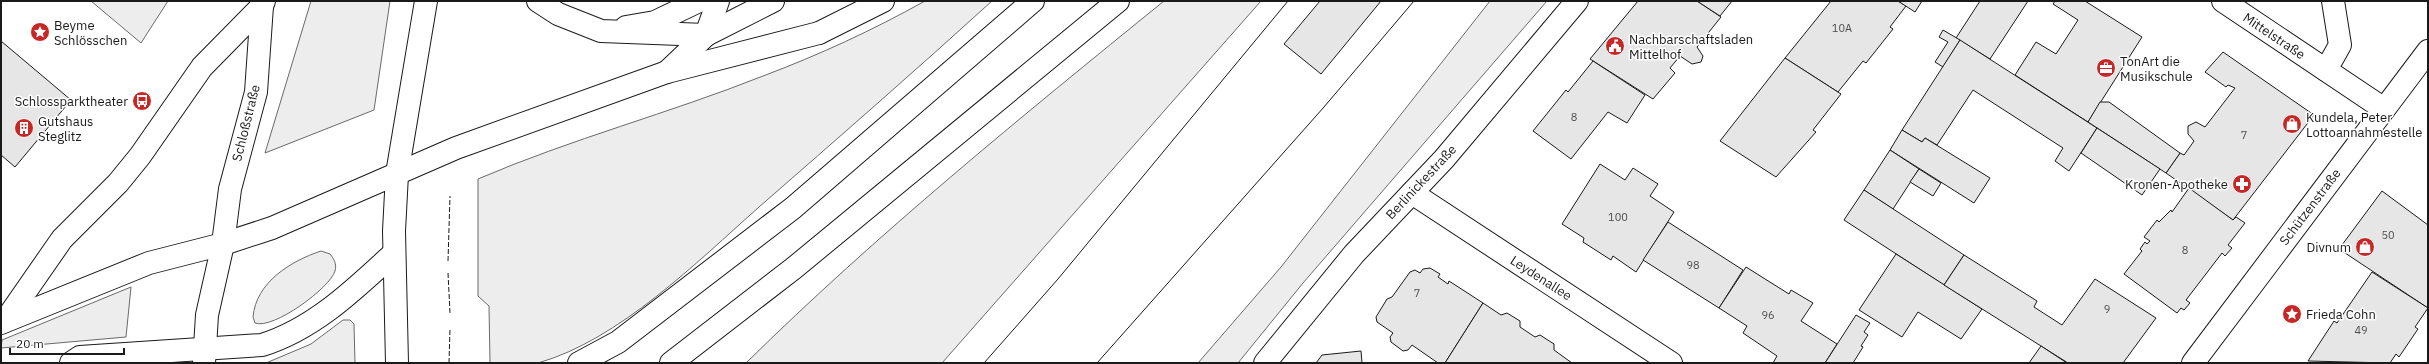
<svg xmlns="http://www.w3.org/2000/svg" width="2429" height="364" viewBox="0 0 2429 364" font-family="'IBM Plex Sans',sans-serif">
<rect width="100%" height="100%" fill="#fff"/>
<g fill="#ededed" stroke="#6a6a6a">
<polygon points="91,1 168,1 141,43"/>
<polygon points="311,1 390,1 374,110 265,153"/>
<path d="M 925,1 L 992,1 C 915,71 837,139 759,207 C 697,262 619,340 538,363 C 524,364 505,363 490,363 L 489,306 L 478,296 L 478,179 C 571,139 670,113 763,76 C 819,55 873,30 925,1 Z"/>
<path d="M 1164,1 L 1261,1 L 942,363 L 746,363 C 877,234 1021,117 1164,1 Z"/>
<polygon points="1490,1 1547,1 1303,283 1238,363 1198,363 1281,267"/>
<path d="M 321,251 L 330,254 C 334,259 337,264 335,271 C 330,288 273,330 255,323 L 253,317 C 256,282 291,261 321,251 Z"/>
<polygon points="131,287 126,337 1,348 2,340"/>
<polygon points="343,320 350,320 354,324 355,363 266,363 311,344"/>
</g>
<g fill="#e6e6e6" stroke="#1a1a1a">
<polygon points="1320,1 1381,1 1321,74 1284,44"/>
<polygon points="1638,1 1697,1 1721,17 1697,47 1703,56 1701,62 1692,64 1680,56 1670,68 1675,73 1653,99 1590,59"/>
<polygon points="1697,1 1732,1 1720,16"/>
<polygon points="1831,1 1898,1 1906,6 1890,27 1893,29 1866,63 1863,61 1838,92 1785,58"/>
<polygon points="1898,1 1922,1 1915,12"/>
<polygon points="1980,1 2028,1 1990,59 1956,38"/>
<polygon points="2055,1 2085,1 2142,37 2088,122 2015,75 2036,42 2056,54 2078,20 2053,4"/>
<polygon points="1943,30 1960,40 1943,67 1935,62 1948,42 1939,37"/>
<polygon points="1960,40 2097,128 2069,171 2055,161 2063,148 1973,90 1937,145 1925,138 1922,142 1902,130"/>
<polygon points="1,41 71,100 15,167 1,155"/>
<polygon points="2223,52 2314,115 2233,220 2166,173 2180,153 2184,155 2194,141 2188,134 2188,126 2196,122 2205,127 2235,88 2228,85 2226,87 2205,72"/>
<polygon points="1785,58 1841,94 1813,130 1816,132 1776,177 1720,141"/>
<polygon points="1593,61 1645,95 1627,123 1608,112 1571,159 1533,131 1566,90 1568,92"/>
<polygon points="2100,102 2109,102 2180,153 2166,173 2088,122"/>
<polygon points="2097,128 2160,169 2142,195 2081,153"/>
<polygon points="1902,130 1922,142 1925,138 1990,178 1974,203 1890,150"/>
<polygon points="1890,150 1919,169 1893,209 1864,190"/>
<polygon points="1600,164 1625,180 1633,168 1658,184 1650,196 1674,212 1636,272 1613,256 1611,260 1583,242 1584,238 1562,224"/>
<polygon points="1919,169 1941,183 1933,196 1910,182"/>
<polygon points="2189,188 2233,220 2236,217 2245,223 2228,245 2232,248 2225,256 2222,253 2186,300 2190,303 2184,310 2181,308 2177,313 2124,274 2142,251 2140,249 2145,242 2147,244 2150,241 2144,237 2157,220 2159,222 2171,210 2172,212"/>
<polygon points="1864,190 1964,255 1944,285 1844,220"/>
<polygon points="2382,191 2428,225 2428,308 2339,249"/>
<polygon points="1668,222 1743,270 1719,308 1643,260"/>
<polygon points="1896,254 1982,309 1961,339 1918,312 1902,337 1859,310"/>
<polygon points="1964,255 2037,301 2034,307 2062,325 2095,279 2156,318 2123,363 2068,363 1944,285"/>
<polygon points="1746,267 1789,294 1791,290 1813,303 1801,321 1837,344 1825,363 1773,363 1777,356 1743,333 1747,326 1719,308"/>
<polygon points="1430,268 1440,274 1438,277 1448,284 1449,281 1483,303 1445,363 1438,363 1412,345 1408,350 1403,351 1391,342 1390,337 1393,333 1377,322 1376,317 1387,299 1392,297 1410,272 1415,270 1420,273 1423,269"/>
<polygon points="2372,272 2428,308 2415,327 2418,329 2399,357 2396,354 2390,363 2308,361 2334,321 2337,323"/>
<polygon points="1483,303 1501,315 1507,313 1520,321 1520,327 1535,337 1540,335 1554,344 1554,350 1572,363 1445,363"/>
<polygon points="1856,315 1870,323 1864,332 1868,335 1861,346 1863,347 1853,363 1825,363"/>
<polygon points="2041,346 2067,363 2029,363"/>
<polygon points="1361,351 1362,363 1316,363 1322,355"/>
</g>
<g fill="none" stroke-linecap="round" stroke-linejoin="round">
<g stroke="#1a1a1a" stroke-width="24">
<g id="minor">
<polyline points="2223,1 2384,109"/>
<polyline points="626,27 655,22 699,1"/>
<polyline points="706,35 718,1"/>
<polyline points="2326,70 2340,45 2333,1"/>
<polyline points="1412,193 1671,363"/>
<polyline points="1265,363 1354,254 1444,159 1577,1"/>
<polyline points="2193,363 2428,51"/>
</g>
</g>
<g stroke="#1a1a1a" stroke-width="24">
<g id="major">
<polyline points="538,1 558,14 601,31 706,35"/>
<polyline points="667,72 706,35 773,1"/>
<polyline points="5,321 62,239 118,183 140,156 202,67 262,6"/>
<polyline points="1,323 149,263 223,244 272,228 456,148 667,72 819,33"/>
<path d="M 71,363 L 80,357 L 262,345 C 314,329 355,289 394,253"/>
<polyline points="204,363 207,315 223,244 230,189 256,92 262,6 264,1"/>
<polyline points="397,363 394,231 397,174 426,1"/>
</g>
</g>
<g stroke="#1a1a1a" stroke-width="24">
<g id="highway">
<polyline points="819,33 883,1"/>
<polyline points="579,363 618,342 793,208 1033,1"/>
<polyline points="671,363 794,268 1118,1"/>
</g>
</g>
<use href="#minor" stroke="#fff" stroke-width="22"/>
<use href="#major" stroke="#fff" stroke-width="22"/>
<use href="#highway" stroke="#fff" stroke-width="22"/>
<g stroke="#1a1a1a" stroke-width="1">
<polyline points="984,363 1058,279 1288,1"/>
<polyline points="1097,363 1324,107 1414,1"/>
</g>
<g stroke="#1a1a1a" stroke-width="1" stroke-dasharray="5 2" stroke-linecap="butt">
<polyline points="448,261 450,196"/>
<polyline points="448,273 450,313"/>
<polyline points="449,363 450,328"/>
</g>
</g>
<defs>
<g id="sight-disc" transform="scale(1)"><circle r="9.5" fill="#c62828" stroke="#fff"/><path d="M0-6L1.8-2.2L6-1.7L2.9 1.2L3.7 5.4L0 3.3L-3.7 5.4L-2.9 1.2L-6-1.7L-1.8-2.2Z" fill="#fff"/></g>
<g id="civic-disc" transform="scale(1)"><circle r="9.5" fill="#c62828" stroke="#fff"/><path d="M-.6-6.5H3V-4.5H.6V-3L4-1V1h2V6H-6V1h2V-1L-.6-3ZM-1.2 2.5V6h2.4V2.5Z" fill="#fff"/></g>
<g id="office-disc" transform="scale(1)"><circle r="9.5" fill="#c62828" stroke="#fff"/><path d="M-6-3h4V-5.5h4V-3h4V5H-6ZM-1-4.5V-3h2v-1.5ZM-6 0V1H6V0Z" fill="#fff"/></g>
<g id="bus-disc" transform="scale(1)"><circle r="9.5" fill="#c62828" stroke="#fff"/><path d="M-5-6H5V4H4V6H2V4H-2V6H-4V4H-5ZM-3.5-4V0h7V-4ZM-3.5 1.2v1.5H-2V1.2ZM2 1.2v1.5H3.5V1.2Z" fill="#fff"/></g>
<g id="shop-disc" transform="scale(1)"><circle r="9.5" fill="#c62828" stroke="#fff"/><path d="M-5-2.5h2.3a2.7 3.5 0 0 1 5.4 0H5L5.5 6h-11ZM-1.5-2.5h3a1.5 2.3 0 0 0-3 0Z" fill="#fff"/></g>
<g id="building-disc" transform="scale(1)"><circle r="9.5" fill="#c62828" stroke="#fff"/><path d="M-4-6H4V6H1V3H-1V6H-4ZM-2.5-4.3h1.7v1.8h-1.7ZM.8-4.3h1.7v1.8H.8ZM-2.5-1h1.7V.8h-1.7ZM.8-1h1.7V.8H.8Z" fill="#fff"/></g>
<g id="pharmacy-disc" transform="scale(1)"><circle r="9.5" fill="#c62828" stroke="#fff"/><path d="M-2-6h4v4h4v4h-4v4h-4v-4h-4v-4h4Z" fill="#fff"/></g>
</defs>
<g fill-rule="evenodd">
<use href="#sight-disc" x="40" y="32"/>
<use href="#civic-disc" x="1615" y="46"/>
<use href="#office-disc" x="2106" y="68"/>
<use href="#bus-disc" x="142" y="101"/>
<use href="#shop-disc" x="2292" y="124"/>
<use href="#building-disc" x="24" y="128"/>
<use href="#pharmacy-disc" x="2242" y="184"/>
<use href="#shop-disc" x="2365" y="247"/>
<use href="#sight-disc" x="2292" y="314"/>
</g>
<g text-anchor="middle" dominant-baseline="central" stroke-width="3" stroke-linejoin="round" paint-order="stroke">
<g font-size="11" fill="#4d4d4d">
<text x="1842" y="28">10A</text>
<text x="1574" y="117">8</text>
<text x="2244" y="135">7</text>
<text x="1618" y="217">100</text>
<text x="2388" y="235">50</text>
<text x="2185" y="250">8</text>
<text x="1693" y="265">98</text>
<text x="1417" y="293">7</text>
<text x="2107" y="309">9</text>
<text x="1768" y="315">96</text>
<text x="2361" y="330">49</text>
</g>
<g font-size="13" fill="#1a1a1a" stroke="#fff" text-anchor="start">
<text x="54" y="25">Beyme<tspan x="54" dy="15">Schlösschen</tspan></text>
<text x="1629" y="39">Nachbarschaftsladen<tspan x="1629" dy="15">Mittelhof</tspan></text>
<text x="2120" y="61">TonArt die<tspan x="2120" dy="15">Musikschule</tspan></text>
<text x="128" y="101" text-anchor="end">Schlossparktheater</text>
<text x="2306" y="117">Kundela, Peter<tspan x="2306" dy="15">Lottoannahmestelle</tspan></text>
<text x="38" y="121">Gutshaus<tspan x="38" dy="15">Steglitz</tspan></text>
<text x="2228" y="184" text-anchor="end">Kronen-Apotheke</text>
<text x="2351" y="247" text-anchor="end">Divnum</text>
<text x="2306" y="314">Frieda Cohn</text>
</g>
<g font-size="13" fill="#1a1a1a" stroke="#fff">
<text transform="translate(2274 36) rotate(34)">Mittelstraße</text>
<text transform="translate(246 123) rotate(-76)">Schloßstraße</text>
<text transform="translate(1421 182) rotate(-47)">Berlinickestraße</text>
<text transform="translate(2310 207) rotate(-53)">Schützenstraße</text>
<text transform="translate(1541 278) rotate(33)">Leydenallee</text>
</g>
</g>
<rect width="2429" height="364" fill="none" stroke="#1a1a1a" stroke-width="4"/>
<path d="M10 348v6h114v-6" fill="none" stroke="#1a1a1a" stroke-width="2"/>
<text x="16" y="348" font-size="12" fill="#1a1a1a" stroke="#ffffff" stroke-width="3" paint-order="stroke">20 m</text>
</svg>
